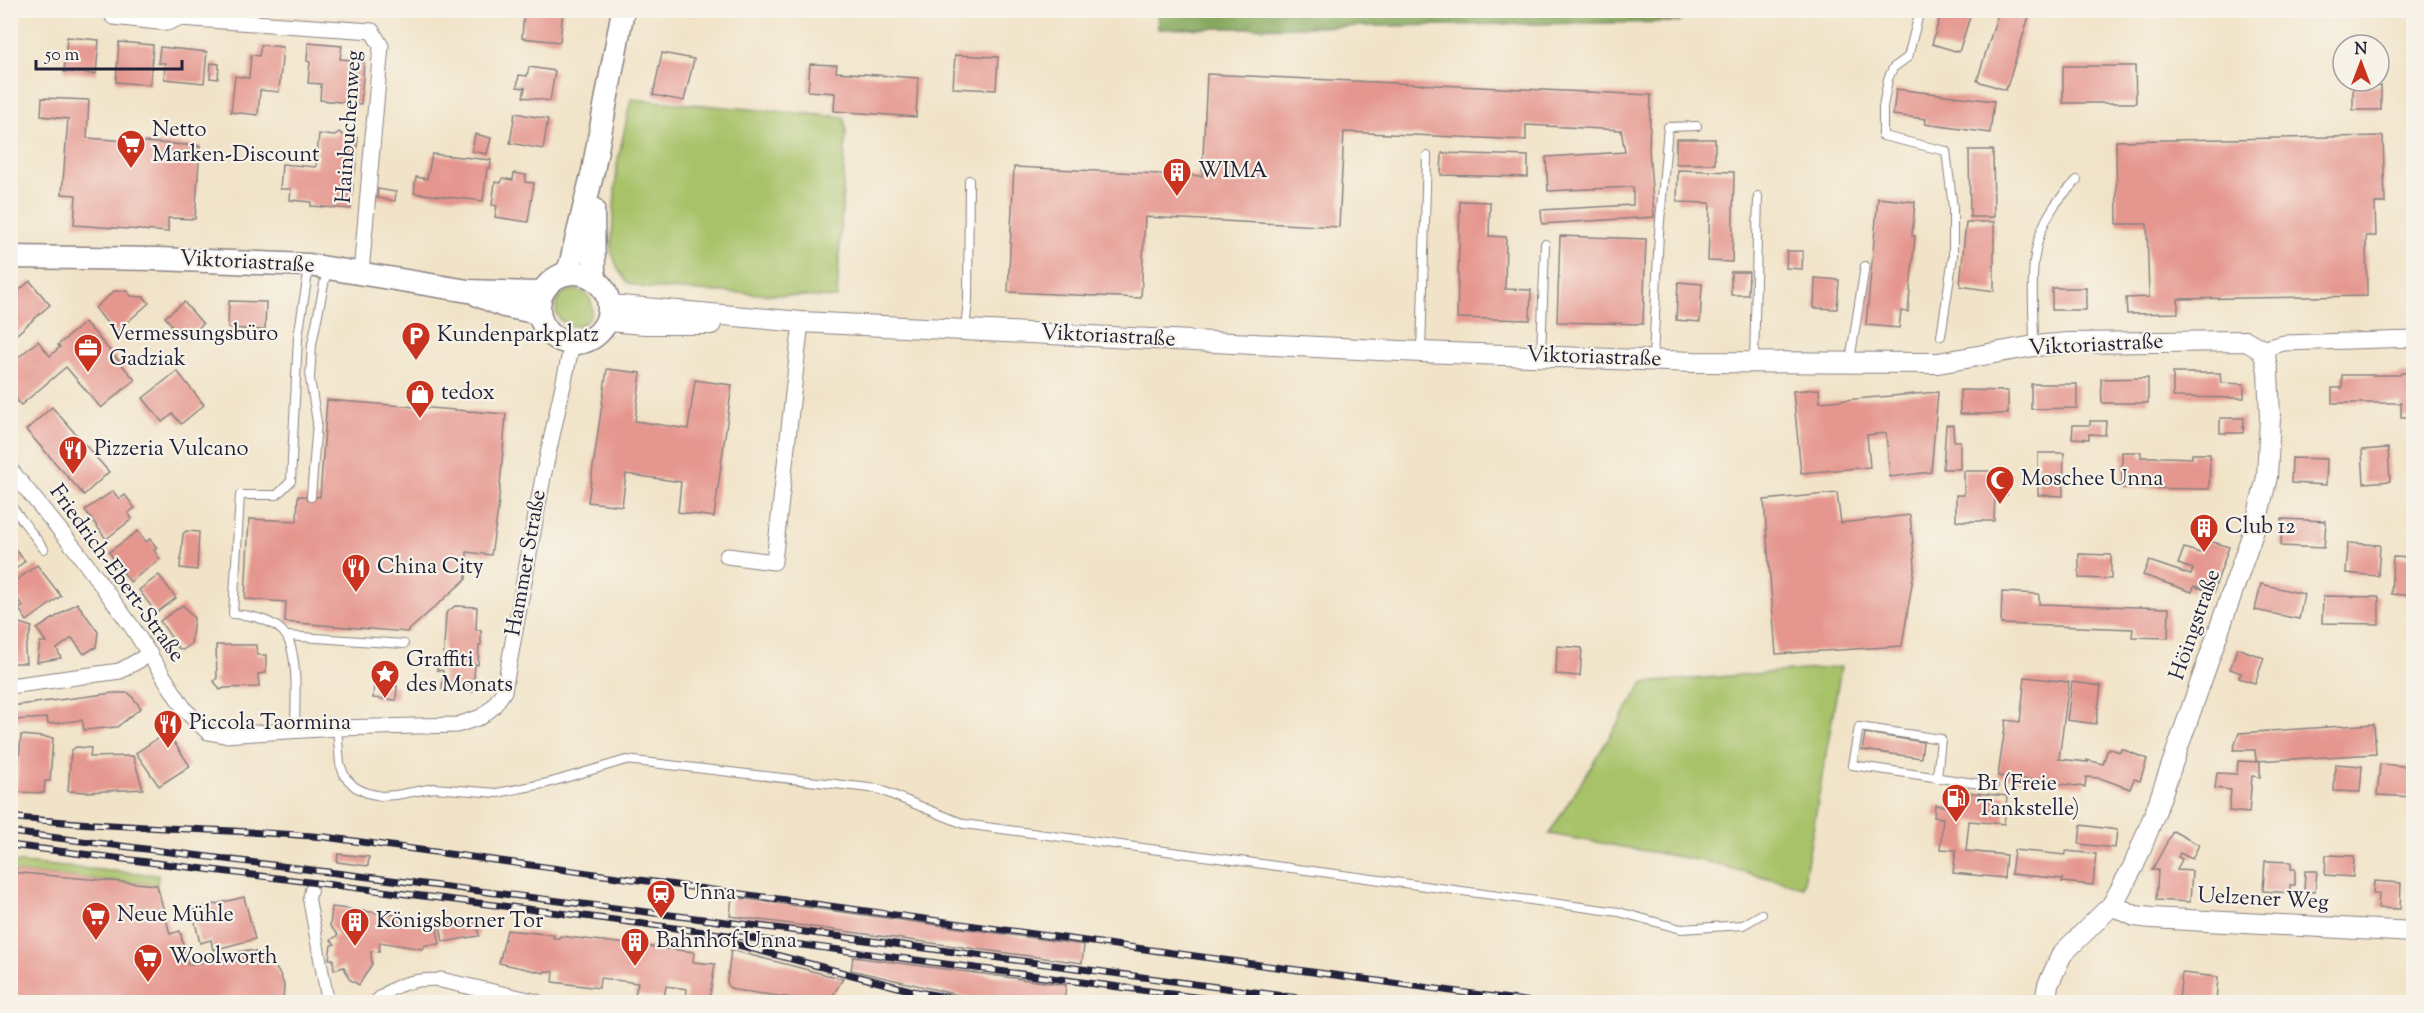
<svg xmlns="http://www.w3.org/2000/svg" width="2424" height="1013" viewBox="0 0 2424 1013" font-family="'Sorts Mill Goudy',serif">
<rect width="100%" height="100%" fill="#f7f3e8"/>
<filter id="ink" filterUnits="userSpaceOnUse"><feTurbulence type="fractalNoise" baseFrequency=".0167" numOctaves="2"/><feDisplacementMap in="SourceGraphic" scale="12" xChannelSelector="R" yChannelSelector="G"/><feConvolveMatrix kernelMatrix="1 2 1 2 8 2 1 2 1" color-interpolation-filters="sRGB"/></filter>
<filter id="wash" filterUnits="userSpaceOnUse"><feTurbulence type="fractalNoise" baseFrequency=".008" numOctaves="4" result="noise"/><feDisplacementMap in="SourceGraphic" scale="24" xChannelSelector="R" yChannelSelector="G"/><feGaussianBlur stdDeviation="1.35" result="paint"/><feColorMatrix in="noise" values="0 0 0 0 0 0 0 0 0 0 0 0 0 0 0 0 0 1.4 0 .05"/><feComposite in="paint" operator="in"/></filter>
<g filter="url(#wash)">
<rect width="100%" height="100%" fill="#f1e3c7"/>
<g fill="#a8c269" stroke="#657252" stroke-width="1.5">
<polygon points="631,99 844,117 846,130 837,298 645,288 628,283 619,271 611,251 617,165"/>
<circle cx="574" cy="308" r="18"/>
<polygon points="1841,667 1803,887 1703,861 1549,834 1643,683"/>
<polygon points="10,862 158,875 157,885 11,872"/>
</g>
<polygon fill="#86a85d" stroke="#54654c" stroke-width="1.5" points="1157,11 1157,10 1683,11 1681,22 1158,29"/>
<g id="blocks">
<g fill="#e5978f">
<polygon points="524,10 563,10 560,42 522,38"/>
<polygon points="673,10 696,10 695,16"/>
<rect x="905" y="10" width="23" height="6"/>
<polygon points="1942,10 1972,10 1959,52 1932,44"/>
<polygon points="1999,10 2031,10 2006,90 1977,81"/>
<polygon points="67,37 99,40 96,74 64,72"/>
<polygon points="119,42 153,45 150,85 116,82"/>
<polygon points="308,43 342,46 340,59 364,61 361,104 320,100 321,84 308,83 310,62 307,61"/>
<polygon points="261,45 283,47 279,92 260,90 258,115 231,112 235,76 249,78 251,55 259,56"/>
<polygon points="160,47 207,52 204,83 164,79 165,63 158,63"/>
<polygon points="662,53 694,59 684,101 653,95"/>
<polygon points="955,55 998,57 996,90 953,88"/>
<polygon points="211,63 219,64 218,79 210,78"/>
<polygon points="810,64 837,65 836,72 918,78 916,117 834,111 835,93 808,91"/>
<polygon points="2063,66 2135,66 2136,103 2063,103"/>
<polygon points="529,67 555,71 550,101 523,97 525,88 517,87 519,75 527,76"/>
<polygon points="1207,74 1651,95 1649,148 1654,217 1542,224 1541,210 1633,205 1633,187 1548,191 1546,157 1625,152 1621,130 1526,125 1526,140 1344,132 1339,227 1145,217 1141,298 1008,292 1014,167 1202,176"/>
<polygon points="2381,86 2381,110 2353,110 2353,87"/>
<polygon points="1896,89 1994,101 1990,133 1925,124 1926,119 1893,115"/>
<polygon points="42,98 89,100 87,138 200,146 195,219 168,218 168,232 74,225 76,195 62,194 68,119 41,116"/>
<polygon points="515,113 548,119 543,149 510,143"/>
<polygon points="339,132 346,137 358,138 355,172 348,172 347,182 353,183 351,209 311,206 311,202 290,200 291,189 280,189 282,164 316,167 319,134 334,136"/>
<polygon points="475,134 491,138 487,154 472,151"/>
<polygon points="2383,136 2385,203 2375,203 2376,236 2366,236 2367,296 2178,299 2178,313 2127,314 2126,298 2149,297 2147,224 2117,224 2116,141"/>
<rect x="1676" y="139" width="39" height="25"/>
<polygon points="1969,150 1993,150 1994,217 1970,217"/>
<polygon points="1442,153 1528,156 1528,177 1441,175"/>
<polygon points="432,154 491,160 490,168 487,168 483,201 414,193 416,177 427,179"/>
<polygon points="1678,170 1734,172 1732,262 1708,261 1710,203 1677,202"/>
<polygon points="514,173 526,175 525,182 534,183 528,222 495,217 497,206 492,205 495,182 501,183 502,178 513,180"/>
<polygon points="378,189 396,192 395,201 377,198"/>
<polygon points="1878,198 1915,202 1912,236 1915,236 1908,312 1901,311 1899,328 1866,325"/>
<polygon points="1460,201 1490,202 1489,236 1506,237 1505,289 1531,290 1530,320 1457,318"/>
<polygon points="1966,222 1994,222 1994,291 1960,286"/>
<polygon points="1560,236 1646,239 1643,324 1557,322"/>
<polygon points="1787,251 1803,251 1802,269 1786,268"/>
<polygon points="1731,272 1749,272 1748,295 1731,295"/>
<polygon points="1815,278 1839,280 1837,309 1814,308"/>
<polygon points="30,281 50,305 10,340 10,298"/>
<polygon points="1678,282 1702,284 1700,322 1676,320"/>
<rect x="2052" y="288" width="34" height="22"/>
<polygon points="114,291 127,291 131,296 144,297 149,303 115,333 95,308"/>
<polygon points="229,301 266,302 265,330 228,328"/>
<polygon points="184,302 203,324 184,340 165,317"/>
<polygon points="85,322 135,380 101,408 66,367 21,405 10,393 10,364 38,341 50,356 60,347 58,345"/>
<polygon points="607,369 641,373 635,421 688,429 695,380 732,385 714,517 678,512 681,482 626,474 622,506 588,502"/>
<polygon points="177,371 204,405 181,424 173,414 162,422 143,398"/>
<polygon points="2173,373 2220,373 2221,383 2244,384 2244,398 2173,397"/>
<polygon points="2401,373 2414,373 2414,417 2401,417 2401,403 2332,403 2332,388 2342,388 2342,375 2400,375"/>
<polygon points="2148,378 2148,403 2102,403 2101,379"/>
<polygon points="2031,384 2077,384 2077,408 2031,409"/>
<polygon points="1819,389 1820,402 1938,392 1931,472 1890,477 1886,433 1867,435 1870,467 1801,473 1793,391"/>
<polygon points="1960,390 2008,391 2008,414 1960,414"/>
<polygon points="327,400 506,414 498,510 491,555 467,552 466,579 407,632 285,622 286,602 245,599 249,519 297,521 298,496 320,497"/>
<polygon points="52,407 109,472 84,495 26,430"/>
<polygon points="2220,418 2244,418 2243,433 2220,433"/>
<polygon points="2090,421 2106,421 2105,435 2089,434 2089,439 2072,438 2073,425 2090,425"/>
<polygon points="1946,425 1953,425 1954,441 1960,441 1960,469 1943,469"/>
<polygon points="2388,448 2390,481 2364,483 2362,450"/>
<polygon points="2122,452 2141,452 2141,457 2166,457 2192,458 2192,454 2210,454 2209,489 2122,488"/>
<polygon points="2038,453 2064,453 2063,496 2038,495"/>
<polygon points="2292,458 2327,459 2326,485 2291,483"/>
<polygon points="1964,471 2007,471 2007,495 1995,495 1994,521 1956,521 1956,495 1964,495"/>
<polygon points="113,491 119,499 125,495 135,508 128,513 132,519 106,539 85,510"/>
<polygon points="1837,493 1841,523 1910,515 1915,565 1902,646 1776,654 1764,500"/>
<polygon points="2282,519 2326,521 2324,548 2281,546"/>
<polygon points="138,531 146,542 150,539 157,548 154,550 160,559 130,582 109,552"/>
<polygon points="186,531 199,532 197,570 180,568 183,534"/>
<polygon points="2204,539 2229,547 2213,593 2194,586 2192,592 2143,575 2149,561 2191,575 2193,569 2178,564 2184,548 2200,553"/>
<polygon points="10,543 25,561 10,574"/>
<polygon points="2348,543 2380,545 2378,576 2346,573"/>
<polygon points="2079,554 2111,555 2111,579 2079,578"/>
<polygon points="2393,557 2414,558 2414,596 2391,594"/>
<polygon points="37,565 61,596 27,621 19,609 23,606 10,590 10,585"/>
<polygon points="159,575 176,598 156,613 139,590"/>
<polygon points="2261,584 2304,594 2299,619 2255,610"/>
<polygon points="2002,592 2039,594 2039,604 2169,608 2168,638 2132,637 2133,629 2001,624"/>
<polygon points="2323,596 2379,597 2379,624 2322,623"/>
<polygon points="77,603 98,632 96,647 84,654 72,638 57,649 61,658 37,662 40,642 46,642 37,629"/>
<polygon points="183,605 194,618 191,644 183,650 178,648 160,621"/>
<polygon points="455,606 477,607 476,630 481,630 481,645 479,645 478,665 475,664 473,692 442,690 443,671 437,670 437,663 443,663 446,613"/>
<polygon points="10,620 32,627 25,650 26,663 10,663"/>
<polygon points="216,645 256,645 257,655 266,655 266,673 258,674 259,687 224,688 220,690 214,681 217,678"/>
<polygon points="1557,646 1582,648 1580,676 1556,674"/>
<polygon points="2237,648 2264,658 2255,683 2239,678 2241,673 2230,669"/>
<polygon points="2025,677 2069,682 2059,759 2088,762 2087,760 2103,764 2108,748 2120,752 2122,749 2147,759 2140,781 2134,779 2130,789 2100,778 2086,777 2085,787 1998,776 2006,720 2020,722"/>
<polygon points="2072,682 2101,686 2096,724 2067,720"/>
<polygon points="374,685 397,686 396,700 373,698"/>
<polygon points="113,693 129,693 141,708 117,727 84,730 82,720 48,724 47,718 11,720 11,706"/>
<polygon points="2374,724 2376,754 2256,761 2255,750 2233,750 2239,733"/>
<polygon points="167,732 190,766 159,786 136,753"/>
<polygon points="1865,733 1923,742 1921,758 1862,750"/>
<polygon points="21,735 53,738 50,781 45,781 44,793 16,792"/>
<polygon points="76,747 91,748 90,757 133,756 143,789 87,792 68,791 71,751"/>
<polygon points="2238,761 2260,762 2260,777 2252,776 2249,813 2229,811 2231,790 2215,788 2217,773 2237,774"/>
<polygon points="2335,764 2362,766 2360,792 2334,791"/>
<polygon points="2380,764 2414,767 2414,797 2377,795"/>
<polygon points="1954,791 2007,796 2004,824 1969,821 1966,851 2006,855 2004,878 1953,873 1956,850 1940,849 1943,818 1934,817 1935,805 1952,807"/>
<polygon points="2081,825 2117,830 2115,848 2079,844"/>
<polygon points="2173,831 2199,845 2192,859 2180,853 2178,857 2182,859 2177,870 2192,871 2190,902 2156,900 2158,870 2152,870"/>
<polygon points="2014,850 2065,855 2066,851 2096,854 2093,885 2062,882 2063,879 2011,874"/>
<polygon points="338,854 369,857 368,866 337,862"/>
<polygon points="2326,855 2354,856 2353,877 2325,875"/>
<polygon points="2265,861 2291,862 2291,869 2295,869 2295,885 2290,885 2290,893 2263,891"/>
<polygon points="2305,871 2317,871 2315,892 2304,891"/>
<polygon points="10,872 157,885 170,934 180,931 188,965 247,950 260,953 270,960 280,974 284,985 283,1002 10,1002"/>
<polygon points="2374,881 2401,883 2400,909 2378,908 2379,894 2373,894"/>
<polygon points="244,897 255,939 213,950 211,940 200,943 192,910"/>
<polygon points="732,897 1084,945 1082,963 730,916"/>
<polygon points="332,907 435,920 440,944 426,945 422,949 380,942 379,952 371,951 372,964 359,985 349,979 344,967 334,970 333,959 329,959 331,945 335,944 331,940 338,935 330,926"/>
<polygon points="476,918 479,936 443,942 440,925"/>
<polygon points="507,930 554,935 553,938 559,938 560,936 694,952 693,962 715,964 709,1002 686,1002 687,989 666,986 664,998 635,995 638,983 600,978 599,988 553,982 554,972 545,971 544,973 499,963"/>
<polygon points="731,950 843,979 831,998 821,1002 735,990 729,987 727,982"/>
<polygon points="853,957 1066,985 1064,1002 985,1001 851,970"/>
<polygon points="2182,973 2218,977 2216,1002 2179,999"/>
</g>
</g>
</g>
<g filter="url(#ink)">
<use href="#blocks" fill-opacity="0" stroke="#8a8281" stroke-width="1.5"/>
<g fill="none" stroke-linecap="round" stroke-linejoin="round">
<g stroke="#8a8281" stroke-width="10">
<g id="service">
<polyline points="1920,10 1908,57 1893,68 1888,79 1883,107 1883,136 1946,151 1953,208 1953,257 1941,336"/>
<polyline points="965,329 968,301 969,180"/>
<path d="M 2034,344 C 2034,298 2025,249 2053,208 C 2059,198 2069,189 2077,180"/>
<polyline points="1421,351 1427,156"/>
<polyline points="1541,356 1545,244"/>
<polyline points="1653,359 1659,233 1668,127 1697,126"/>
<polyline points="1850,361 1865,266"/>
<polyline points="1754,362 1758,196"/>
<polyline points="311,497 317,422 310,379 312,344 327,269"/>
<polyline points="10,504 44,549"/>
<polyline points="287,636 404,644"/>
<polyline points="337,728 340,764 345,777 355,787 367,793 381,796 396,795 434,788 497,793 548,783 626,760 878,789 964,824 1619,912 1681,929 1743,925 1762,914"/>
<path d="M 295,730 C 295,705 299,659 287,637 C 277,620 250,615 233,614 L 240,495 L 277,495 L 291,481 L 298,337 L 309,267"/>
<polyline points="1937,778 1941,739 1859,727 1852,765 1994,786"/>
</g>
</g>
<g stroke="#8a8281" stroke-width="14">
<g id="pedestrian">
<polyline points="311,890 309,899 328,1002"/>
<path d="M 375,1002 C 394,983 415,979 441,980"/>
</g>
</g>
<g stroke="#8a8281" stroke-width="17">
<g id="minor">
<polyline points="113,17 167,23 179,18 372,31 381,46 361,273"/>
<polyline points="2260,349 2284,343 2414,339"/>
<polyline points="10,469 76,550 132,627 185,710 208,732 224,735 337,728 457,725 481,717 493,707 504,691 543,477 572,344"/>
<polyline points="727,556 774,562 801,322"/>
<polyline points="10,686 120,671 150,654"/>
<polyline points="441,980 537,1002"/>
</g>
</g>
<g stroke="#8a8281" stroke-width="22">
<g id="tertiary">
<polyline points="610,305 801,322 924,328 1421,352 1694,362 1938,363 2034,346 2068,343 2246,341 2260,349 2265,357 2268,371 2270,417 2267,477 2255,527 2155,813 2134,865 2112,905 2062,954 2048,985 2045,1002"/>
<polyline points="607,321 645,324 711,324"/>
<polyline points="2112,905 2135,916 2151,918 2414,932"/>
</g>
</g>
<g stroke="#8a8281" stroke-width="25">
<g id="secondary">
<polyline points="593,209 594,274 596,281"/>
<polyline points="10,257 158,259 309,265 468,291 535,293 544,290"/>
<circle cx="574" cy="308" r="35"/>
<polyline points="565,274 570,266 593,171 623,10"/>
<polyline points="478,295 504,306 534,312 539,316"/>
</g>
</g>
<use href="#service" stroke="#fff" stroke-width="8"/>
<use href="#pedestrian" stroke="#fff" stroke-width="12"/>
<use href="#minor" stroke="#fff" stroke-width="15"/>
<use href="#tertiary" stroke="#fff" stroke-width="20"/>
<use href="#secondary" stroke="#fff" stroke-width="22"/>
<g stroke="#22223b" stroke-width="7">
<g id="rail">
<path d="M 10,817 C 115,829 220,828 325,837 L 1532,1002"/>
<polyline points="10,832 790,930 1329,1002"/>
<polyline points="10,845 584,916 1232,1002"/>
<polyline points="723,941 913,991 973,1002"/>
</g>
</g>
<use href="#rail" stroke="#f7f3e8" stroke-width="4.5" stroke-dasharray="14" stroke-linecap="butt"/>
</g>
</g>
<defs>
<g id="supermarket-pin" transform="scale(1.5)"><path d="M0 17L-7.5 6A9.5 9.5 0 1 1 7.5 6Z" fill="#c8321e" stroke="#f7f3e8"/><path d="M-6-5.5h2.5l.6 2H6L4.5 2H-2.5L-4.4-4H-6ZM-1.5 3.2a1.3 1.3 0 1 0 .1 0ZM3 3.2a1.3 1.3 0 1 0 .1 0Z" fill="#fff"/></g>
<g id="building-pin" transform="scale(1.5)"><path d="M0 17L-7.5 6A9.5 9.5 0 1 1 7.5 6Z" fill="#c8321e" stroke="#f7f3e8"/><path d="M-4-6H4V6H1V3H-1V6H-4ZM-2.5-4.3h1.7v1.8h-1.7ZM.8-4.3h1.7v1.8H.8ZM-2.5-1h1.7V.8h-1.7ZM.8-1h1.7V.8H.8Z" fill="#fff"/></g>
<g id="parking-pin" transform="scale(1.5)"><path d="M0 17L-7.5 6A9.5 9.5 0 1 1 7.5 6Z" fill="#c8321e" stroke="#f7f3e8"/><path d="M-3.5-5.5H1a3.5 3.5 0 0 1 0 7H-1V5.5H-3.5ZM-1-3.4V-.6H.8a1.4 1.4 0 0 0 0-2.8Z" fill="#fff"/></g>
<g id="office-pin" transform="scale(1.5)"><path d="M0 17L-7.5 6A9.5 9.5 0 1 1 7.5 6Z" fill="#c8321e" stroke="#f7f3e8"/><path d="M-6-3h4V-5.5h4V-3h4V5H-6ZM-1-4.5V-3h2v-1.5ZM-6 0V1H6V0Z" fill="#fff"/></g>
<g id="shop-pin" transform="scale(1.5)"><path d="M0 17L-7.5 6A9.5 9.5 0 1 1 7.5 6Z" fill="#c8321e" stroke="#f7f3e8"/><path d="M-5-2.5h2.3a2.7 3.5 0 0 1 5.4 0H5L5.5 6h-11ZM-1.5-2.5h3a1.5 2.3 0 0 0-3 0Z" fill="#fff"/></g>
<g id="restaurant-pin" transform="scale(1.5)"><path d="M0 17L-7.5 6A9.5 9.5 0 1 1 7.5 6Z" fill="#c8321e" stroke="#f7f3e8"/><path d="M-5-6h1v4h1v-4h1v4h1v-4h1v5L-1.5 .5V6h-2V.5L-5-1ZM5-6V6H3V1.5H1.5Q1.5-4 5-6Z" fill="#fff"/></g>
<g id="mosque-pin" transform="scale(1.5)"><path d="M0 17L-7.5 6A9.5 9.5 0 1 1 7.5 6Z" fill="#c8321e" stroke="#f7f3e8"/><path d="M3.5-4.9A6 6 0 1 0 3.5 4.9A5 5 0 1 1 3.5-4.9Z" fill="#fff"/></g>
<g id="sight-pin" transform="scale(1.5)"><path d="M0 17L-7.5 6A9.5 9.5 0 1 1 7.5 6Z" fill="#c8321e" stroke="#f7f3e8"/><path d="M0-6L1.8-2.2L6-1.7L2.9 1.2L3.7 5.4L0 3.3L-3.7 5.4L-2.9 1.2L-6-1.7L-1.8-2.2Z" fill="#fff"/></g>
<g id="fuel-pin" transform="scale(1.5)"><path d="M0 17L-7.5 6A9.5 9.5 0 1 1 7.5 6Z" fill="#c8321e" stroke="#f7f3e8"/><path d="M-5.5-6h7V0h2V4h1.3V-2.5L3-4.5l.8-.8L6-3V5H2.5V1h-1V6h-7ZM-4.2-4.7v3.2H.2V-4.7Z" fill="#fff"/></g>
<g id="station-pin" transform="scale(1.5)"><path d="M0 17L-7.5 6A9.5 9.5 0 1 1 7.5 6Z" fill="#c8321e" stroke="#f7f3e8"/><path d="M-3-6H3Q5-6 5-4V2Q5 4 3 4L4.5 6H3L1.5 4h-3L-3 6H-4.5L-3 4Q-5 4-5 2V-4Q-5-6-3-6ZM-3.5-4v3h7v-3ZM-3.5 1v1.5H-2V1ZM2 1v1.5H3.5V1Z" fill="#fff"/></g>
</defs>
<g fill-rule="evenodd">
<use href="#supermarket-pin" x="131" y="144"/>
<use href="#building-pin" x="1177" y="172"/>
<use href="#parking-pin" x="416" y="336"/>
<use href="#office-pin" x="88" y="348"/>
<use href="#shop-pin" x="420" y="394"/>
<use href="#restaurant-pin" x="73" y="450"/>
<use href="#mosque-pin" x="2000" y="480"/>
<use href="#building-pin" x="2204" y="528"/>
<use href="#restaurant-pin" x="356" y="568"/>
<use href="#sight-pin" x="385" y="674"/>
<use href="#restaurant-pin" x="168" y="724"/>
<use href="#fuel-pin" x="1956" y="798"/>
<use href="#station-pin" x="661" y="894"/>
<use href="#supermarket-pin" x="96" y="916"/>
<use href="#building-pin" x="355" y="922"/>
<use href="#building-pin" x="635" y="942"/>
<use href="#supermarket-pin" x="148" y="958"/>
</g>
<g text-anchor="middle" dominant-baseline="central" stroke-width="4.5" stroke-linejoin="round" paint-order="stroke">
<g font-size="22" fill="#22223b" stroke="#f7f3e8">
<text transform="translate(350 127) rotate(-86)">Hainbuchenweg</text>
<text transform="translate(247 263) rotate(3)">Viktoriastraße</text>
<text transform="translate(1108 337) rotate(3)">Viktoriastraße</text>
<text transform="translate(2096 346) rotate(-3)">Viktoriastraße</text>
<text transform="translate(1594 358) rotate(2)">Viktoriastraße</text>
<text transform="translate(527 563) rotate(-80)">Hammer Straße</text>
<text transform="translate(116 574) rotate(54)">Friedrich-Ebert-Straße</text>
<text transform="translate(2196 625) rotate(-71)">Höingstraße</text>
<text transform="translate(2263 900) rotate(3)">Uelzener Weg</text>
</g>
<g font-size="22" fill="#22223b" stroke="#f7f3e8" text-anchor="start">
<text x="152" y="131">Netto<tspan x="152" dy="25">Marken-Discount</tspan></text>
<text x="1198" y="172">WIMA</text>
<text x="109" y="335">Vermessungsbüro<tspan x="109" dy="25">Gadziak</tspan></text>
<text x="437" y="336">Kundenparkplatz</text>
<text x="441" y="394">tedox</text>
<text x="94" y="450">Pizzeria Vulcano</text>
<text x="2021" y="480">Moschee Unna</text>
<text x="2225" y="528">Club 12</text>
<text x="377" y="568">China City</text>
<text x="406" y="661">Graffiti<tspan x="406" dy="25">des Monats</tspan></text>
<text x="189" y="724">Piccola Taormina</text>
<text x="1977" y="785">B1 (Freie<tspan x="1977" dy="25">Tankstelle)</tspan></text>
<text x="682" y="894">Unna</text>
<text x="117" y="916">Neue Mühle</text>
<text x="376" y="922">Königsborner Tor</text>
<text x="656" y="942">Bahnhof Unna</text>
<text x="169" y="958">Woolworth</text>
</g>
</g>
<rect width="2424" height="1013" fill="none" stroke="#f7f3e8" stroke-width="36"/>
<g transform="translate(2361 63)"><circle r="28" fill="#f7f3e8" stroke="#a29fa3" stroke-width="1.5"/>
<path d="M0-4.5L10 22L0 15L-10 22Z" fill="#c8321e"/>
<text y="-9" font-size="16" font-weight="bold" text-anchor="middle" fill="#22223b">N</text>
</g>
<path d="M36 60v9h146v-9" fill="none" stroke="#22223b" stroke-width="3"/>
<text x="45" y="60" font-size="18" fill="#22223b" stroke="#f7f3e8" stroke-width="4.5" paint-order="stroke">50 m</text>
</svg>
